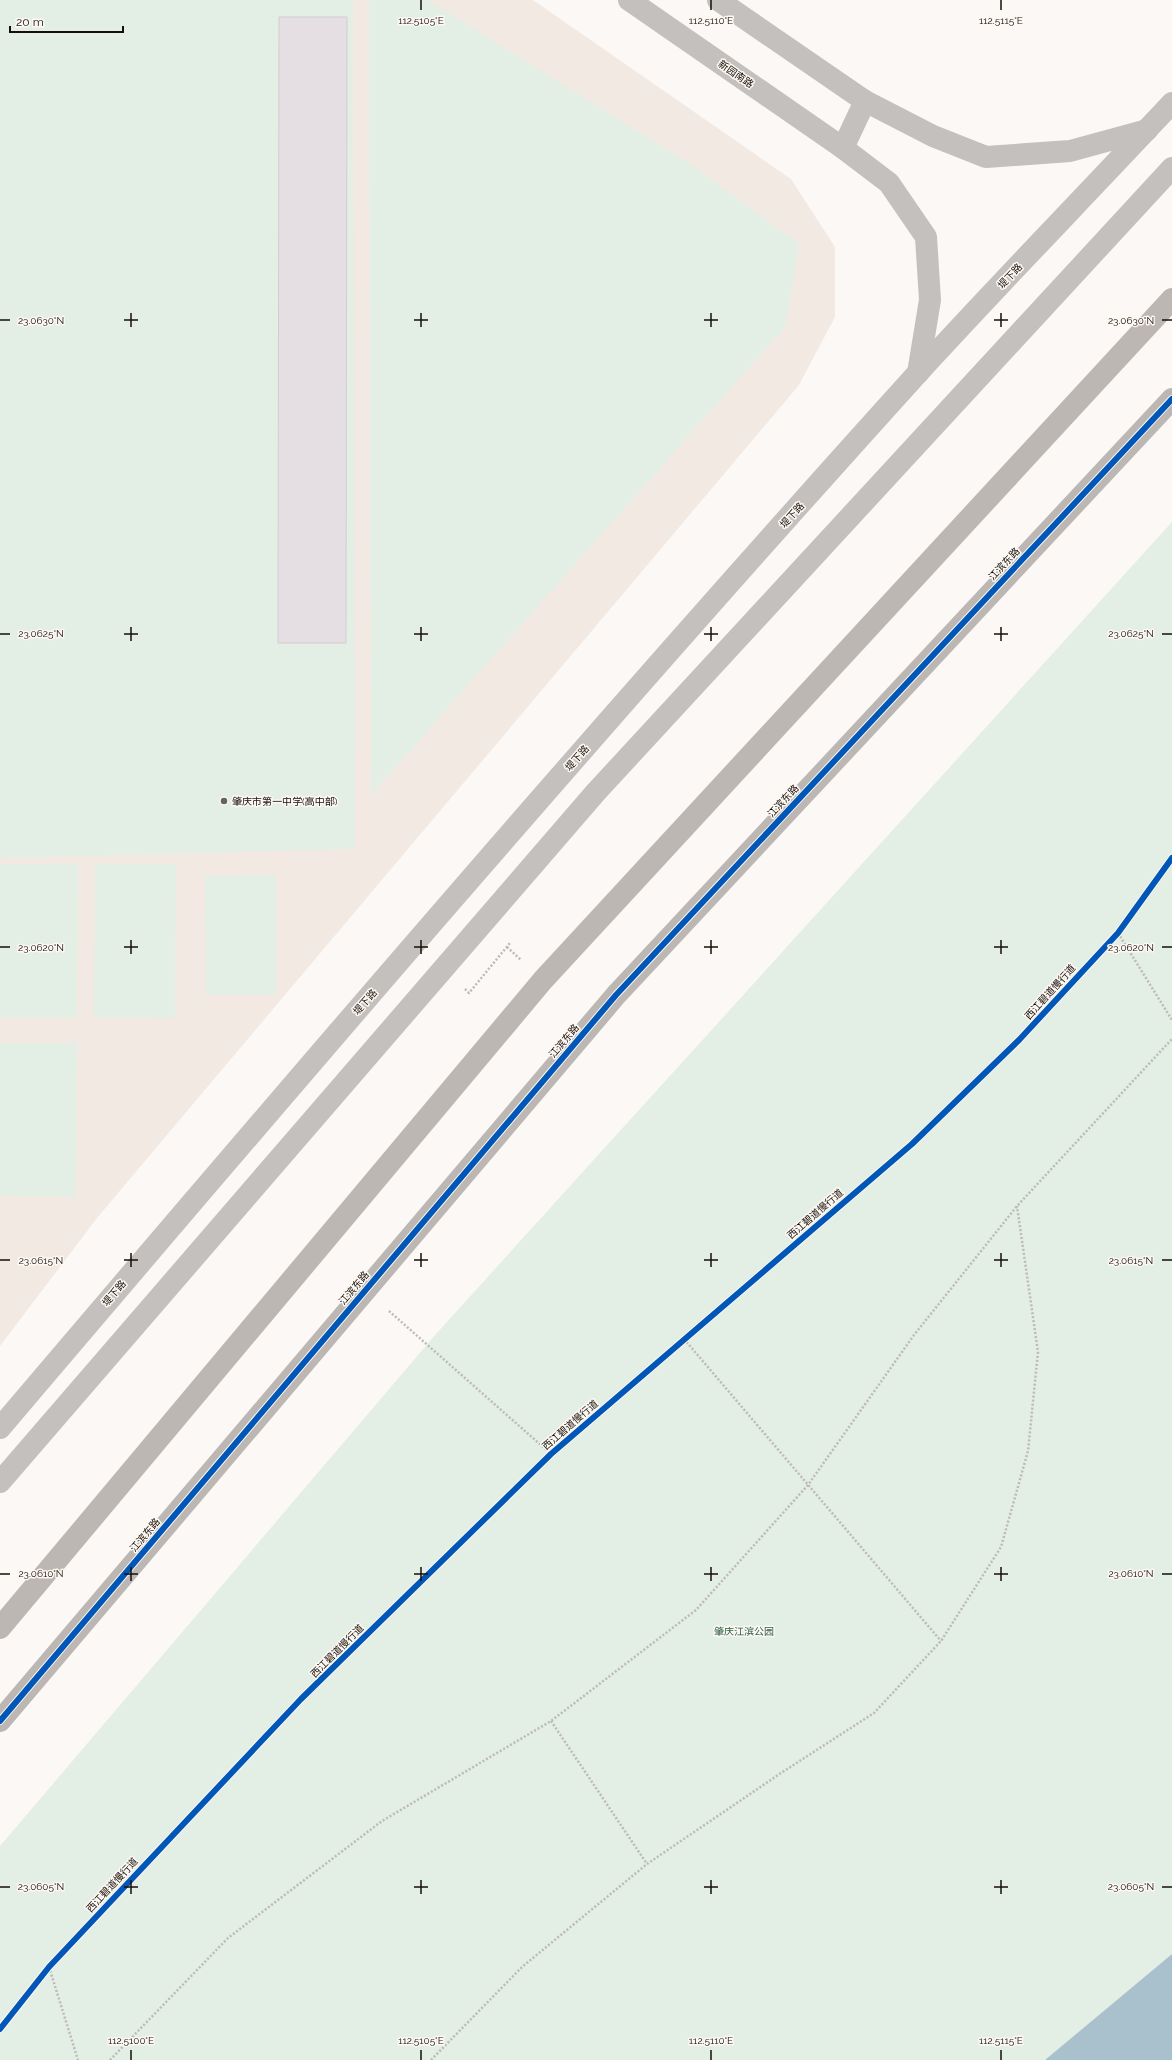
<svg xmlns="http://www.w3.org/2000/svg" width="1172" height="2060" viewBox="0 0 1172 2060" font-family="Raleway,'Noto Sans SC',sans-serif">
<rect width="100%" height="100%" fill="#fbf8f5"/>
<polygon fill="#f2eae2" points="0,0 533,0 791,179 835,247 835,317 799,385 97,1218 0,1346"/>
<g fill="#e3eee4">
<polygon points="0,0 353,0 355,849 0,858"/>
<polygon points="369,0 428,0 689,163 799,244 785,327 371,795"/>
<polygon points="1172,522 1172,1954 1045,2060 0,2060 0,1846 436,1334"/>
<polygon points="0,864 78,864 77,1017 0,1017"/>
<polygon points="95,864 176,864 175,1018 94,1017"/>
<polygon points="276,875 276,995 206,995 205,876"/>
<polygon points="0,1043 77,1043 76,1197 0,1196"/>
</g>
<polygon fill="#a8c1cd" points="1172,1954 1172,2060 1045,2060"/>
<polygon fill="#e5dfe4" stroke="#d2cdd1" points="279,17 347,17 346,643 278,643"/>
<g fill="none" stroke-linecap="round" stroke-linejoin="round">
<g stroke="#bdbab8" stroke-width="2.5" stroke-dasharray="2 2" stroke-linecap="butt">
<polyline points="1118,933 1172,1020"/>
<polyline points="507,947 521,960"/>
<polyline points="465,989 469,993 510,943"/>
<polyline points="389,1311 551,1454"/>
<polyline points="684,1339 941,1641"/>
<polyline points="551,1721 647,1864"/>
<polyline points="49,1967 78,2060"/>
<polyline points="110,2060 228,1938 382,1821 551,1721 696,1610 808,1485 914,1335 1017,1206 1172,1039"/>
<polyline points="431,2060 522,1967 647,1864 781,1773 874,1713 941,1641 1001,1547 1028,1451 1038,1352 1017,1206"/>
</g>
<g stroke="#c4c0be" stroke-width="22">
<polyline points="629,0 843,148 889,183 926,237 930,300 918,373"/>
<polyline points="718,0 865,101 933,136 986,157 1070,151 1147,130"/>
<polyline points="843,148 865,101"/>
<path d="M 0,1428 C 301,1074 604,720 916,375 C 1000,283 1087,194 1172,103"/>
<polyline points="0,1482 596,792 1172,168"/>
</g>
<g stroke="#bdb7b4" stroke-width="22">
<polyline points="0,1628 543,980 1172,299"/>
<polyline points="0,1721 616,995 1172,399"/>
</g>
<g stroke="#fdf8f3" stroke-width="8">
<g id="cycleway">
<polyline points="0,1721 616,995 1172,399"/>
<polyline points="0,2029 49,1967 301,1699 551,1454 912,1144 1019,1040 1118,933 1172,858"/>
</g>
</g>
<use href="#cycleway" stroke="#0057b8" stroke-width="6"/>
</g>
<path fill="none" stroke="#170f07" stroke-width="1.5" d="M 421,0 L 421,10M 711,0 L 711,10M 1001,0 L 1001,10M 131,313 L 131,327M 421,313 L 421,327M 711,313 L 711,327M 1001,313 L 1001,327M 0,320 L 10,320M 124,320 L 138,320M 414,320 L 428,320M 704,320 L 718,320M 994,320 L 1008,320M 1162,320 L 1172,320M 131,627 L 131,641M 421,627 L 421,641M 711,627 L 711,641M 1001,627 L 1001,641M 0,634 L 10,634M 124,634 L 138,634M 414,634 L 428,634M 704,634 L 718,634M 994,634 L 1008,634M 1162,634 L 1172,634M 131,940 L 131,954M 421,940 L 421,954M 711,940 L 711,954M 1001,940 L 1001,954M 0,947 L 10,947M 124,947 L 138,947M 414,947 L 428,947M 704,947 L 718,947M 994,947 L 1008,947M 1162,947 L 1172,947M 131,1253 L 131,1267M 421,1253 L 421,1267M 711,1253 L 711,1267M 1001,1253 L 1001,1267M 0,1260 L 10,1260M 124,1260 L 138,1260M 414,1260 L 428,1260M 704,1260 L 718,1260M 994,1260 L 1008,1260M 1162,1260 L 1172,1260M 131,1567 L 131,1581M 421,1567 L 421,1581M 711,1567 L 711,1581M 1001,1567 L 1001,1581M 0,1574 L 10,1574M 124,1574 L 138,1574M 414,1574 L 428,1574M 704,1574 L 718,1574M 994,1574 L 1008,1574M 1162,1574 L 1172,1574M 131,1880 L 131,1894M 421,1880 L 421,1894M 711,1880 L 711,1894M 1001,1880 L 1001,1894M 0,1887 L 10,1887M 124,1887 L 138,1887M 414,1887 L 428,1887M 704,1887 L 718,1887M 994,1887 L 1008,1887M 1162,1887 L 1172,1887M 131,2050 L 131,2060M 421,2050 L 421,2060M 711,2050 L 711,2060M 1001,2050 L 1001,2060"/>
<circle fill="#67615a" stroke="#fdf8f3" stroke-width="1.5" cx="224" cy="801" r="4"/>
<g text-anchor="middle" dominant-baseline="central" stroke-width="3" stroke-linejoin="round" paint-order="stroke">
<g font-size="10" fill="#170f07" stroke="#fdf8f3">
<text transform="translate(736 74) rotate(35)">新园南路</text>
<text transform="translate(1010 276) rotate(-47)">堤下路</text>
<text transform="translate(792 515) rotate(-48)">堤下路</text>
<text transform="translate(1004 564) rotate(-47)">江滨东路</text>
<text transform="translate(577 758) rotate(-49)">堤下路</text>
<text transform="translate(783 801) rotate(-47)">江滨东路</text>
<text transform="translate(1050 992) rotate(-48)">西江碧道慢行道</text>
<text transform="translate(365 1002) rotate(-49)">堤下路</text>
<text transform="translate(564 1041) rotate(-50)">江滨东路</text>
<text transform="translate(815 1214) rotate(-41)">西江碧道慢行道</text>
<text transform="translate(354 1288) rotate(-50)">江滨东路</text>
<text transform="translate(114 1293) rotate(-50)">堤下路</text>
<text transform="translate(570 1425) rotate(-41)">西江碧道慢行道</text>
<text transform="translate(145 1535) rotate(-50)">江滨东路</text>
<text transform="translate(337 1651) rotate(-45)">西江碧道慢行道</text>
<text transform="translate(112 1885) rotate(-47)">西江碧道慢行道</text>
</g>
<g font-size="10" fill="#170f07" stroke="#fdf8f3" text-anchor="start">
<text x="232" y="801">肇庆市第一中学(高中部)</text>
</g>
<g font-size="10" fill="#2a6143" stroke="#fdf8f3">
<text x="744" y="1631">肇庆江滨公园</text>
</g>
</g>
<g font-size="10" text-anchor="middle" fill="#170f07" stroke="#fdf8f3" stroke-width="3" stroke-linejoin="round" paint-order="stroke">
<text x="421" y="24">112.5105°E</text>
<text x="711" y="24">112.5110°E</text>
<text x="1001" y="24">112.5115°E</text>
<text x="41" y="324">23.0630°N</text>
<text x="1131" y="324">23.0630°N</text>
<text x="41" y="637">23.0625°N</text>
<text x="1131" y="637">23.0625°N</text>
<text x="41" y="951">23.0620°N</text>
<text x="1131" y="951">23.0620°N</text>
<text x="41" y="1264">23.0615°N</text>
<text x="1131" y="1264">23.0615°N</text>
<text x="41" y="1577">23.0610°N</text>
<text x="1131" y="1577">23.0610°N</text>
<text x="41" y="1890">23.0605°N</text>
<text x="1131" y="1890">23.0605°N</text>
<text x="131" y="2044">112.5100°E</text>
<text x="421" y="2044">112.5105°E</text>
<text x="711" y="2044">112.5110°E</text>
<text x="1001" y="2044">112.5115°E</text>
</g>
<path d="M10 26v6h113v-6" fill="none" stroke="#170f07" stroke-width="2"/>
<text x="16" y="26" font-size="12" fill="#170f07" stroke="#fdf8f3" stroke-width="3" paint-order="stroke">20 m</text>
</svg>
